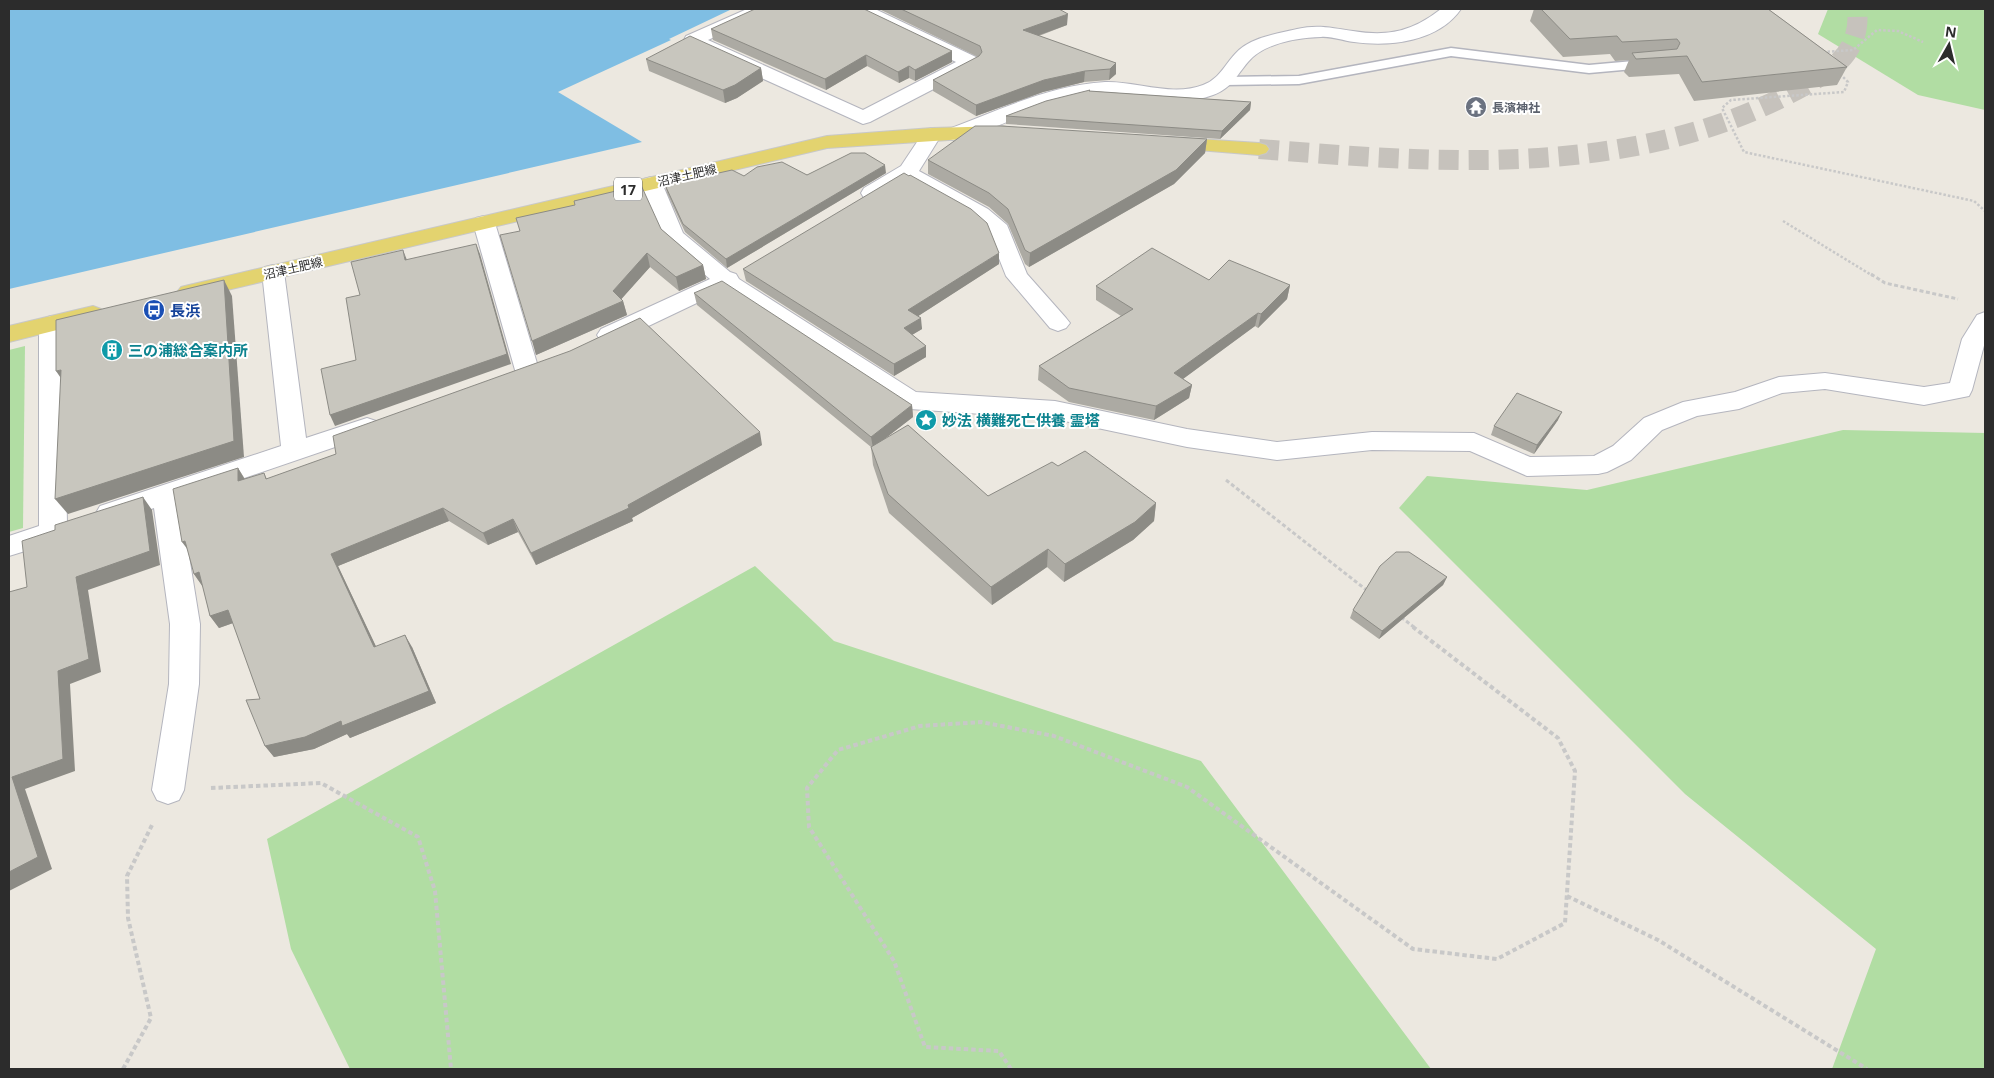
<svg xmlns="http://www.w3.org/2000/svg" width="1994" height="1078" viewBox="0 0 1994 1078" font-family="'Open Sans','Noto Sans JP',sans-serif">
<rect width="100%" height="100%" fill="#ece8e0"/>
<g fill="#b1dda3">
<polygon points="1828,9 1985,9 1985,110 1918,95 1818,34"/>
<polygon points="25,346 23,528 9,532 9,350"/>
<polygon points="1843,430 1985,433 1985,1069 1832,1069 1876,949 1685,794 1399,508 1427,476 1587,490"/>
<polygon points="755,566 834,641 1201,761 1431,1069 350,1069 291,949 267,839"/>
</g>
<polygon fill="#7fbee3" points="9,9 732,9 669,39 671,40 558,92 642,142 9,289"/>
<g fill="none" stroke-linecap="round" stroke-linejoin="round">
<path stroke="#c6c2bc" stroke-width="20" stroke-dasharray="20 10" stroke-linecap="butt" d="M 1259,149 C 1438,163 1629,179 1793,92 C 1829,73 1862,54 1857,9"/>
<g stroke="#b4b5be" stroke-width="3">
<polygon id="service" points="1451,48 1589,65 1656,59 1661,60 1663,63 1661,66 1656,67 1589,73 1451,56 1299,84 1225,85 1220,84 1218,81 1220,78 1225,77 1299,76"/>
</g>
<g stroke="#b4b5be" stroke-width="2">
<g id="minor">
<polygon points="747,9 770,9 767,13 708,40 863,110 956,62 855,13 852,9 875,9 978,58 980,62 978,66 870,122 863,124 686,44 684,40 686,36"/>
<path d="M 1441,9 L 1461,9 C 1438,42 1390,47 1354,42 C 1343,41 1332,36 1321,37 C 1297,38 1264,43 1248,62 C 1236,76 1232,88 1213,95 C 1177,109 1140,91 1104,94 C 1048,99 1006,127 953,140 L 946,138 L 943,134 L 946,130 C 997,111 1050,85 1105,82 C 1137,81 1172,97 1203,85 C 1219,79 1224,66 1235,54 C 1250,37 1276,34 1297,29 C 1318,24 1332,28 1353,31 C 1389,37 1413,31 1441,9 Z"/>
<path d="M 932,128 L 939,130 L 942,134 L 919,171 L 988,209 L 1007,225 L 1027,274 L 1066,318 L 1070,323 L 1066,328 L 1058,331 L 1050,328 L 1006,276 L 989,233 L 972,219 L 906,181 C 893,189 880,201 864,198 L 861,193 L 864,188 L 901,166 L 925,130 Z"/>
<polygon points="651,177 658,179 662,183 683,233 730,272 736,274 739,279 916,392 1055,401 1187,429 1277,442 1372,432 1474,433 1530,457 1594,456 1613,446 1644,418 1683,402 1735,392 1779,377 1825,373 1924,387 1950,383 1962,339 1977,315 1985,312 1985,342 1972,390 1969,396 1924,405 1825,389 1782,393 1739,409 1697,416 1662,430 1631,460 1607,472 1598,474 1527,476 1470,451 1372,450 1277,460 1187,447 1055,419 910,409 901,406 724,290 617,341 609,343 601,341 597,335 601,329 710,279 665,241 640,183 644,179"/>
<polygon points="484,216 492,218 495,223 539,370 536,376 527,378 518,376 515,370 473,223 476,218"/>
<polygon points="273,265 281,267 284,272 306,438 367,418 376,421 380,427 376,433 180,500 200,624 199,684 184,790 179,800 168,804 157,800 152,790 169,684 170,624 154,508 110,523 100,520 96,513 100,506 281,446 262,272 265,267"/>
<polygon points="51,316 59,319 63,324 67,524 71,531 67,538 9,556 9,536 39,526 39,324 43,319"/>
</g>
</g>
<g stroke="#c8c8c8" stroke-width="2">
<g id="primary">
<polygon points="1003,126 1010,128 1013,132 1010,136 827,148 189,299 181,297 177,292 181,287 189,285 827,136 932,128"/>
<polygon points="1168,137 1259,143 1266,145 1269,149 1266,153 1259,155 1161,147 1158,143 1161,139"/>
<polygon points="93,306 101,309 105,314 101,319 9,342 9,326"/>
</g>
</g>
<g stroke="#c8c8c8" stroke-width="2.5" stroke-dasharray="2.5 2" stroke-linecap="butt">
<polyline points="1823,52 1853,50 1877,30 1898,31 1923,42"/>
<polyline points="1840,74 1848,82 1844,92 1731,100 1722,108 1744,152 1974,201 1985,211"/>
<polyline points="1783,221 1873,276"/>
</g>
<g stroke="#c8c8c8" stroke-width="3" stroke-dasharray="4 2.5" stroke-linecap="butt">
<polyline points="1871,274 1885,283 1958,299"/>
<polyline points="1226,480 1369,592"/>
<polyline points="1401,617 1415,628"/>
</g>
<g stroke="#c8c8c8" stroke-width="4" stroke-dasharray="4.5 3" stroke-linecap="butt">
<polyline points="211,788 321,783 418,837 435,891 451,1069"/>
<polyline points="1567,896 1658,940 1867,1069"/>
<polyline points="123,1069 151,1018 128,918 127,876 152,825"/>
<polyline points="1011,1069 999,1051 925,1047 894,961 809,827 807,788 838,750 920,726 981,722 1054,736 1187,787 1413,949 1497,959 1565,923 1575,771 1558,738 1413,627"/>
</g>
<use href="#service" fill="#fff" fill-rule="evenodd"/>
<use href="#minor" fill="#fff" fill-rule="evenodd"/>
<use href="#primary" fill="#e3d36f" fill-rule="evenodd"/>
</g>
<g fill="#acaaa3">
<polygon points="879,9 1060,9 1067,25 1039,36 1116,63 1116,74 1109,80 1084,82 1043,92 976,116 933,91 933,80 978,57"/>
<polygon points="1534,9 1768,9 1847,67 1837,85 1694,101 1679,74 1629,77 1624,72 1629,60 1615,61 1610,54 1563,57 1530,21"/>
<polygon points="711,29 952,51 952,62 915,81 909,78 899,83 867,66 826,90 713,40"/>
<polygon points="646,59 761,68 763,81 737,98 725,103 649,71"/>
<polygon points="1090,91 1251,102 1250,110 1220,139 1006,124 1006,116"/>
<polygon points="1207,139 1205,153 1174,184 1029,267 1025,264 1008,224 989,207 928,174 928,160"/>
<polygon points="886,173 727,268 685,232 667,193 665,185 744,176"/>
<polygon points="661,229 703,265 706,279 679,291 650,267 621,299 623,301 627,315 536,355 520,231"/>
<polygon points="999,264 918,316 922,329 912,335 926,346 926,357 894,376 746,281 743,269"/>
<polygon points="1209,280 1290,285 1287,299 1258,328 1255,326 1183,379 1192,385 1189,398 1154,420 1069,402 1038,380 1039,366 1121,316 1096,300 1096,286"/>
<polygon points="694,293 912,405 913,417 884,439 988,496 1058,466 1156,503 1154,521 1133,540 1064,582 1047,567 992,605 889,513 873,465 871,447 697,305"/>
<polygon points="1558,420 1534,454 1491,435 1494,426"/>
<polygon points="762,445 632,518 633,521 536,565 518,532 488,545 449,521 338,566 376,647 412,647 436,703 350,738 347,734 314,749 274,757 265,746 260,699 233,623 219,628 210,616 203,587 194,574 238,468 245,479 264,473 267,479"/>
<polygon points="1447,577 1443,585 1379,639 1350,618 1353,610"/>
</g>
<g fill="#8c8b85">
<polygon points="1068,14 1067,25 1023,41 1023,30"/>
<polygon points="952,51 952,62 915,81 915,70"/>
<polygon points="866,55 867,66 826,90 825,79"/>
<polygon points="1116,63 1116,74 1109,80 1110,69"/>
<polygon points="909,66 909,78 899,83 898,72"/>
<polygon points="761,68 763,81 737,98 725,103 723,90"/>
<polygon points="1085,71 1084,82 1043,92 976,116 976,105 1044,80"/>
<polygon points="1251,102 1250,110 1220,139 1222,131"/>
<polygon points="1207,139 1205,153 1174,184 1029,267 1030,253"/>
<polygon points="885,165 886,173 727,268 726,259"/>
<polygon points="476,244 480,254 511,364 335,426 330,415"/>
<polygon points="403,250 407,260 405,260"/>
<polygon points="647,253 650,267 617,304 623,301 627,315 536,355 532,341 613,291"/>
<polygon points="999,253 999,264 909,322 908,310"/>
<polygon points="703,265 706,279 679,291 676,277"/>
<polygon points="224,280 232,296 244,457 68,514 55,499"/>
<polygon points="1290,285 1287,299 1258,328 1261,314"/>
<polygon points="1258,313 1255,326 1172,387 1174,373"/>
<polygon points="921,318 922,329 905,339 904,328"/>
<polygon points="926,346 926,357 894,376 894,364"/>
<polygon points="61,370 67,387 56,371"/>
<polygon points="1192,385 1189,398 1154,420 1156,406"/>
<polygon points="912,405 913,417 873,448 871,437"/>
<polygon points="1562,412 1558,420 1534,454 1537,445"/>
<polygon points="760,432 762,445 632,518 633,521 536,565 531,553 628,505"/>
<polygon points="238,468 245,480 238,481"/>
<polygon points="143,497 152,510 160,565 88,590 101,672 70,684 75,771 25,789 52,869 9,891 12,777 58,671 76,577"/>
<polygon points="1156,503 1154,521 1133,540 1064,582 1065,564"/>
<polygon points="443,508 449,521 338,566 382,659 374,647 331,554"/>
<polygon points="513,519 518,532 488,545 483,533"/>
<polygon points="185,541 191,554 182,542"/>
<polygon points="1048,549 1047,567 992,605 991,587"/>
<polygon points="199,572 203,587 194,574"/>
<polygon points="1447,577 1443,585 1379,639 1382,631"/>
<polygon points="228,610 236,622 219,628 210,616"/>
<polygon points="405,635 412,647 436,703 350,738 347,734 314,749 274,757 265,746"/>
</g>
<g fill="#c8c6be" stroke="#8c8b85">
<polygon points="755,9 864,9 952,51 915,70 909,66 898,72 866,55 825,79 711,29"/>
<polygon points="901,9 1059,9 1068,14 1023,30 1116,63 1110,69 1085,71 1044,80 976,105 933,80 979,56 982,52 980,46"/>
<polygon points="1541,9 1768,9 1847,67 1702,82 1687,56 1636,59 1632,53 1677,49 1680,43 1677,39 1622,42 1617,36 1570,39"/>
<polygon points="690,36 761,68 735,85 723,90 646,59"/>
<polygon points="1090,90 1089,91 1251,102 1222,131 1006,116 1046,101"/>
<polygon points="975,126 1001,126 1207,139 1176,170 1030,253 1025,250 1008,209 989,193 928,160"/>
<polygon points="851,153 865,153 885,165 726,259 683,224 665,185 732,170 744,176 757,167 782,162 807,175"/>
<polygon points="904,173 909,176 910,175 971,209 987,223 999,253 908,310 921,318 904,328 926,346 894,364 743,269"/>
<polygon points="641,185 661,229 703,265 676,277 647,253 613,291 623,301 532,341 500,235 520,231 516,218 575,205 574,201"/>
<polygon points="476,244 507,354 330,415 321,369 356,360 346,298 360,295 351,262 403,250 405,260"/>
<polygon points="1152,248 1209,280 1229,260 1290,285 1261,314 1258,313 1174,373 1192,385 1156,406 1069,388 1039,366 1133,309 1096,286"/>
<polygon points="224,280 234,441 55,499 61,370 56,371 56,320"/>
<polygon points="722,281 912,405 871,437 694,293"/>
<polygon points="640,318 760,432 628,505 629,508 531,553 513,519 483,533 443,508 331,554 374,647 405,635 429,691 342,726 341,721 305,737 265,746 246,700 260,699 228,610 210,616 199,572 194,574 185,541 182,542 173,489 238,468 238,481 264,473 266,479 336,454 333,436 570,351"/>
<polygon points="1517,393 1562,412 1537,445 1494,426"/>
<polygon points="908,425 988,496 1052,462 1058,466 1085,451 1156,503 1135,522 1065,564 1048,549 991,587 888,494 871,447"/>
<polygon points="143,497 150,551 76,577 89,659 58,671 63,759 12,777 38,857 9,872 9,592 27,587 22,541 55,530 55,525"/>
<polygon points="1396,552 1409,552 1447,577 1382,631 1353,610 1380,566"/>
</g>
<defs>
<g id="temple-disc" transform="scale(1.125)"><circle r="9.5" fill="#6b7280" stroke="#fff"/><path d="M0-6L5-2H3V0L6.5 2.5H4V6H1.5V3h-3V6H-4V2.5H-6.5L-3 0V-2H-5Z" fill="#fff"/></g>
<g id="bus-disc" transform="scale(1.125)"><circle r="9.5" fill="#1a4fb4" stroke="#fff"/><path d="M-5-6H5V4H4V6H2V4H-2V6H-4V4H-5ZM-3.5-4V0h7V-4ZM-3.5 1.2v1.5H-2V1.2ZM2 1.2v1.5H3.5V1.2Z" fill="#fff"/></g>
<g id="building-disc" transform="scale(1.125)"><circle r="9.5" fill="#0f9aa8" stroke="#fff"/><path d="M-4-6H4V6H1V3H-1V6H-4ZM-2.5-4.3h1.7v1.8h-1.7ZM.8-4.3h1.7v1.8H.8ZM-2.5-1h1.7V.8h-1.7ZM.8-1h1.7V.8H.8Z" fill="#fff"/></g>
<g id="sight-disc" transform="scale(1.125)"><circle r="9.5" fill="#0f9aa8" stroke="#fff"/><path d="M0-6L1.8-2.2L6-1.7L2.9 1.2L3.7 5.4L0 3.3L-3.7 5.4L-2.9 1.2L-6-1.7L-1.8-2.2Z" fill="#fff"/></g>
</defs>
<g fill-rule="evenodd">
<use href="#temple-disc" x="1476" y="107"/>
<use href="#bus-disc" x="154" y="310"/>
<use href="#building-disc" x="112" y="350"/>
<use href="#sight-disc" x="926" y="420"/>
</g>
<g text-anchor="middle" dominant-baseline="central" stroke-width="4" stroke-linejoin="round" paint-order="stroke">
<g font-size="12" font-weight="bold" fill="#5b616d" stroke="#fff" text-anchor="start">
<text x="1492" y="107">長濱神社</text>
</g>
<g font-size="12" fill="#2c2c2c" stroke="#fff">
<text transform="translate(687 175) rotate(-13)">沼津土肥線</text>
<text transform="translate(293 268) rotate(-13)">沼津土肥線</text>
</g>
<rect fill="#fff" stroke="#6b6b6b" stroke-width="1" x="614" y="177.5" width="28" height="23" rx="4"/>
<g font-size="14" font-weight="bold" fill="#2c2c2c">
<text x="628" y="189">17</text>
</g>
<g font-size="15" font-weight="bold" fill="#164399" stroke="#fff" text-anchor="start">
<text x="170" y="310">長浜</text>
</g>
<g font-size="15" font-weight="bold" fill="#0d838f" stroke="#fff" text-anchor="start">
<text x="128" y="350">三の浦総合案内所</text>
<text x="942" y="420">妙法 横難死亡供養 霊塔</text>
</g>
</g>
<rect width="1994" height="1078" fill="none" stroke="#2c2c2c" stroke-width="20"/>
<g transform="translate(1949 45) rotate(8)" stroke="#ffffff" stroke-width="4" paint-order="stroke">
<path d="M0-4L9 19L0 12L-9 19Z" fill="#2c2c2c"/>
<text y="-8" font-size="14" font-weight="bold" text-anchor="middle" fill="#2c2c2c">N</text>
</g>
</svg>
